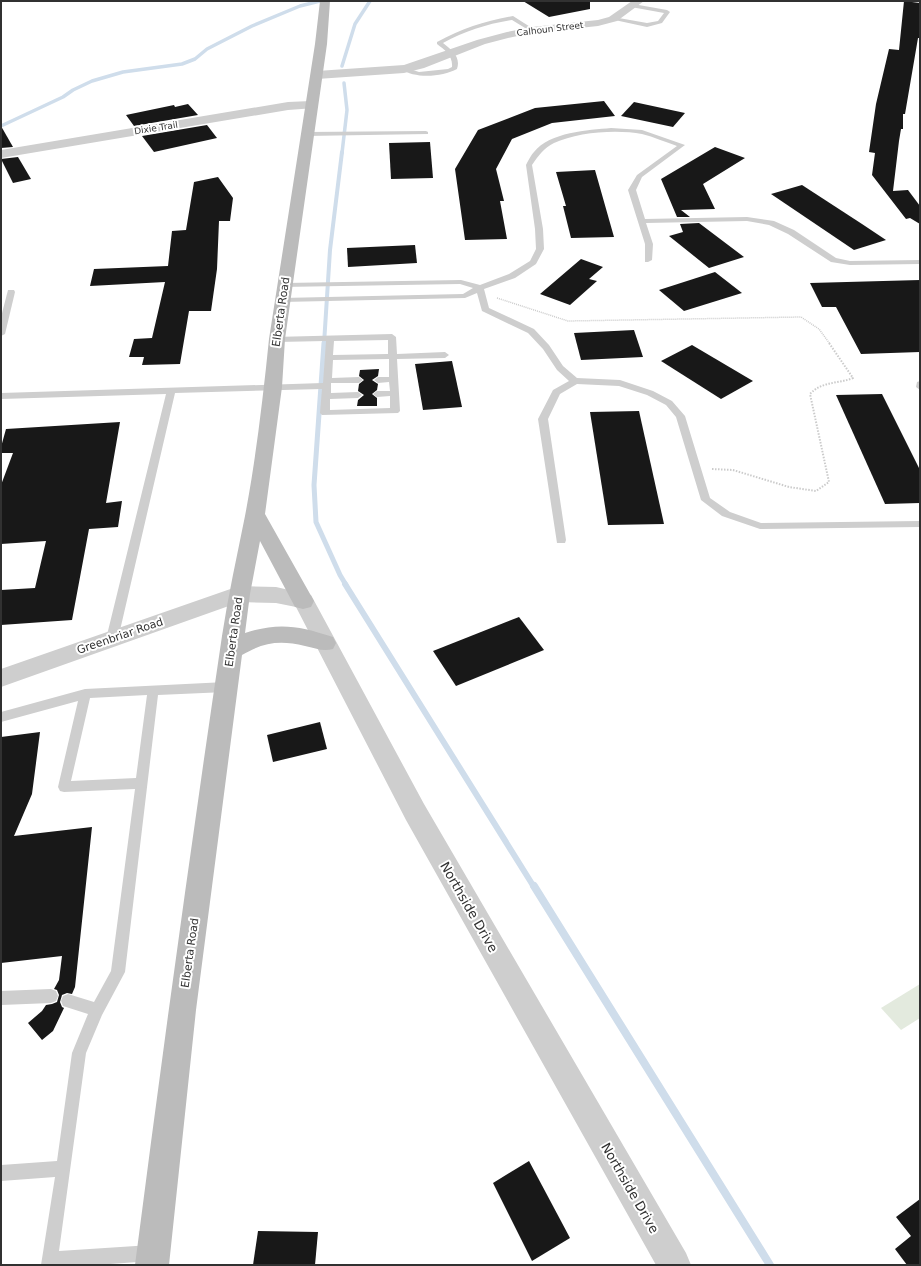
<svg xmlns="http://www.w3.org/2000/svg" width="921" height="1266" viewBox="0 0 921 1266" font-family="'DejaVu Sans',sans-serif">
<rect width="100%" height="100%" fill="#fff"/>
<polygon fill="#e3eade" points="920,984 920,1018 901,1030 881,1008"/>
<g fill="none" stroke-linecap="round" stroke-linejoin="round">
<g stroke="#cfddeb" stroke-width="3.5">
<polyline points="342,66 355,24 370,1"/>
<polyline points="1,126 63,97 73,90 92,81 123,72 182,64 195,59 207,49 252,26 300,6 320,1"/>
<polyline points="342,153 347,110 344,83"/>
</g>
<polyline stroke="#cfddeb" stroke-width="4" points="324,344 330,250 342,152"/>
<polyline stroke="#cfddeb" stroke-width="5" points="324,343 314,485 316,522 340,575 346,585"/>
<polyline stroke="#cfddeb" stroke-width="6" points="345,584 534,887"/>
<polyline stroke="#cfddeb" stroke-width="8" points="534,886 770,1265"/>
</g>
<g fill="#181818">
<polygon points="523,1 590,1 590,9 549,17"/>
<polygon points="904,1 920,3 920,38 918,38 905,114 903,114 903,129 901,129 899,141 893,191 908,190 920,206 920,224 910,218 906,219 872,175 875,153 869,152 876,104 889,49 899,50"/>
<polygon points="604,101 615,116 552,123 512,139 496,169 504,201 500,201 507,239 465,240 455,169 478,130 535,108"/>
<polygon points="634,102 685,113 673,127 621,116"/>
<polygon points="188,104 198,115 134,126 126,115 174,105 175,107"/>
<polygon points="207,125 217,138 154,152 142,136"/>
<polygon points="1,126 13,147 1,148"/>
<polygon points="430,142 433,178 391,179 389,143"/>
<polygon points="715,147 745,158 703,184 715,209 681,210 690,217 677,217 661,179"/>
<polygon points="18,157 31,179 13,183 1,159"/>
<polygon points="595,170 614,237 571,238 563,206 566,206 556,172"/>
<polygon points="218,177 233,198 230,221 219,221 217,269 211,311 189,311 180,364 142,365 144,357 129,357 134,339 152,338 165,282 90,286 94,269 168,266 172,231 186,230 194,182"/>
<polygon points="802,185 862,224 886,240 854,250 771,194"/>
<polygon points="699,223 744,257 709,268 669,236 683,232 680,224"/>
<polygon points="415,245 417,263 348,267 347,248"/>
<polygon points="581,259 603,267 589,279 597,281 570,305 540,294"/>
<polygon points="715,272 742,293 684,311 659,290"/>
<polygon points="920,280 920,352 861,354 836,307 822,307 810,283"/>
<polygon points="634,330 643,357 581,360 574,333"/>
<polygon points="692,345 753,381 721,399 661,361"/>
<polygon points="452,361 462,407 423,410 415,364"/>
<polygon points="379,369 378,376 372,380 378,384 377,390 372,394 377,398 377,406 357,406 358,400 364,395 358,391 359,384 364,380 359,376 360,370"/>
<polygon points="882,394 920,470 920,503 885,504 836,395"/>
<polygon points="639,411 664,524 608,525 590,412"/>
<polygon points="120,422 106,503 122,501 118,527 89,529 72,620 1,625 1,590 35,588 46,541 1,544 1,485 13,453 1,453 1,447 6,429"/>
<polygon points="519,617 544,650 456,686 433,651"/>
<polygon points="320,722 327,749 273,762 267,735"/>
<polygon points="40,732 32,794 14,836 92,827 75,987 72,994 67,993 62,995 60,1002 62,1007 64,1008 53,1031 42,1040 28,1023 42,1011 46,1005 52,1004 57,1002 59,995 57,990 54,989 59,980 62,956 1,963 1,737"/>
<polygon points="529,1161 570,1238 532,1261 493,1183"/>
<polygon points="920,1199 920,1265 907,1265 895,1249 911,1236 896,1217"/>
<polygon points="258,1231 318,1232 315,1265 253,1265"/>
</g>
<g fill="none" stroke-linecap="round" stroke-linejoin="round">
<polyline stroke="#cbcbcb" stroke-width="1.5" stroke-dasharray="1 1" stroke-linecap="butt" points="497,298 568,321 801,317 819,329 830,344"/>
<path stroke="#cbcbcb" stroke-width="2" stroke-dasharray="1.5 1.5" stroke-linecap="butt" d="M 712,469 L 733,470 L 789,487 L 816,491 L 829,482 L 810,394 C 822,381 838,384 853,378 L 829,343"/>
<g fill="#cecece" fill-rule="evenodd">
<polygon points="633,4 667,10 670,12 662,23 647,27 610,19 613,17 647,23 658,21 664,13 631,7 631,5"/>
<path d="M 513,16 L 535,30 L 530,31 L 512,20 C 487,24 465,31 443,43 C 452,50 461,57 457,69 C 442,77 415,79 401,69 L 404,67 L 419,72 L 448,69 L 452,67 C 453,56 445,50 437,44 L 437,42 C 463,28 485,21 513,16 Z"/>
<path d="M 611,128 L 642,130 L 685,145 L 642,177 L 636,190 L 645,219 L 747,217 L 774,221 L 794,230 L 836,258 L 850,261 L 920,260 L 920,264 L 850,265 L 831,262 L 788,234 L 769,225 L 747,221 L 646,223 L 653,244 L 652,260 L 648,262 L 645,262 L 645,244 L 628,190 L 637,175 L 677,146 C 665,142 654,137 642,134 C 617,129 577,132 554,143 C 544,148 538,156 532,165 L 543,229 L 544,249 L 536,264 L 515,278 L 484,289 L 489,308 L 534,329 L 549,345 L 563,366 L 577,378 L 620,380 L 653,391 L 672,401 L 685,416 L 710,498 L 730,512 L 761,523 L 920,521 L 920,527 L 760,529 L 722,516 L 701,500 L 676,417 L 666,405 L 647,395 L 619,386 L 577,384 L 560,394 L 548,419 L 566,540 L 565,543 L 557,543 L 538,419 L 553,390 L 569,381 L 557,370 L 543,349 L 528,333 L 482,311 L 477,293 L 465,298 L 282,302 L 278,300 L 282,298 L 463,294 L 473,288 L 460,284 L 282,287 L 282,283 L 285,283 L 461,280 L 480,285 L 509,274 L 530,261 L 536,249 L 535,229 L 526,165 C 528,161 531,155 534,152 C 550,132 588,130 611,128 Z"/>
<polygon points="426,131 428,132 428,134 306,136 303,134 306,132"/>
<polygon points="8,290 14,290 15,292 5,334 1,336 1,317"/>
<path d="M 392,334 L 396,337 L 397,354 L 445,352 L 449,355 L 445,358 L 397,359 L 400,411 L 398,413 L 322,415 L 320,413 L 322,389 L 175,393 L 118,639 L 116,642 L 112,643 L 108,642 L 106,639 L 166,394 L 1,399 L 1,393 L 323,383 L 326,341 L 277,342 L 274,341 L 273,339 L 274,337 ZM 388,340 L 388,354 L 333,355 L 334,341 ZM 389,359 L 389,377 L 378,377 L 374,380 L 378,383 L 389,382 L 390,391 L 377,391 L 373,394 L 377,397 L 390,396 L 390,408 L 330,410 L 330,399 L 358,398 L 362,395 L 358,392 L 331,393 L 331,383 L 359,383 L 363,380 L 359,377 L 332,378 L 333,360 Z"/>
<polygon points="920,381 920,390 916,387 917,382"/>
<path d="M 226,682 L 230,684 L 232,687 L 230,690 L 226,692 L 158,695 L 125,972 L 102,1015 L 86,1053 L 59,1251 L 151,1245 L 157,1247 L 159,1253 L 157,1259 L 151,1261 L 97,1265 L 41,1265 L 55,1177 L 1,1181 L 1,1165 L 57,1161 L 72,1053 L 88,1014 L 63,1006 L 61,1001 L 63,996 L 68,994 L 94,1002 L 111,971 L 135,789 L 64,792 L 60,791 L 58,787 L 78,701 L 1,722 L 1,712 L 85,689 ZM 147,695 L 136,778 L 71,781 L 90,698 Z"/>
<polygon points="51,989 56,991 58,996 56,1001 51,1003 1,1005 1,991"/>
</g>
<g fill="#cecece" fill-rule="evenodd">
<polygon points="632,1 644,1 617,21 598,26 532,33 508,38 485,44 424,68 404,73 317,79 313,78 311,75 313,72 317,71 404,65 477,40 507,32 532,27 598,20 609,17"/>
<polygon points="311,101 315,102 317,105 315,108 288,110 1,158 1,150 288,102"/>
<polygon points="239,586 276,587 311,595 424,804 686,1253 691,1265 656,1265 406,820 296,607 276,603 240,602 1,687 1,669"/>
</g>
<path fill="#bbb" fill-rule="evenodd" d="M 320,1 L 330,1 L 327,44 L 285,339 L 282,387 L 265,514 L 314,601 L 311,607 L 303,609 L 295,607 L 260,541 L 250,594 L 245,633 C 279,622 299,626 333,637 L 336,643 L 333,649 C 323,652 315,648 305,646 C 280,640 264,642 242,655 L 196,1010 L 169,1265 L 135,1265 C 162,1055 191,845 222,636 C 228,596 237,556 245,516 C 256,458 263,398 269,339 L 315,44 Z"/>
</g>
<g text-anchor="middle" dominant-baseline="central" stroke-width="4" stroke-linejoin="round" paint-order="stroke">
<g font-size="9" fill="#313131" stroke="#fff">
<text transform="translate(550 29) rotate(-7)">Calhoun Street</text>
<text transform="translate(156 128) rotate(-9)">Dixie Trail</text>
</g>
<g font-size="11" fill="#313131" stroke="#fff">
<text transform="translate(281 312) rotate(-82)">Elberta Road</text>
<text transform="translate(234 632) rotate(-82)">Elberta Road</text>
<text transform="translate(120 636) rotate(-19)">Greenbriar Road</text>
<text transform="translate(190 953) rotate(-82)">Elberta Road</text>
</g>
<g font-size="13" fill="#313131" stroke="#fff">
<text transform="translate(469 907) rotate(60)">Northside Drive</text>
<text transform="translate(630 1188) rotate(60)">Northside Drive</text>
</g>
</g>
<rect width="921" height="1266" fill="none" stroke="#313131" stroke-width="4"/>
</svg>
